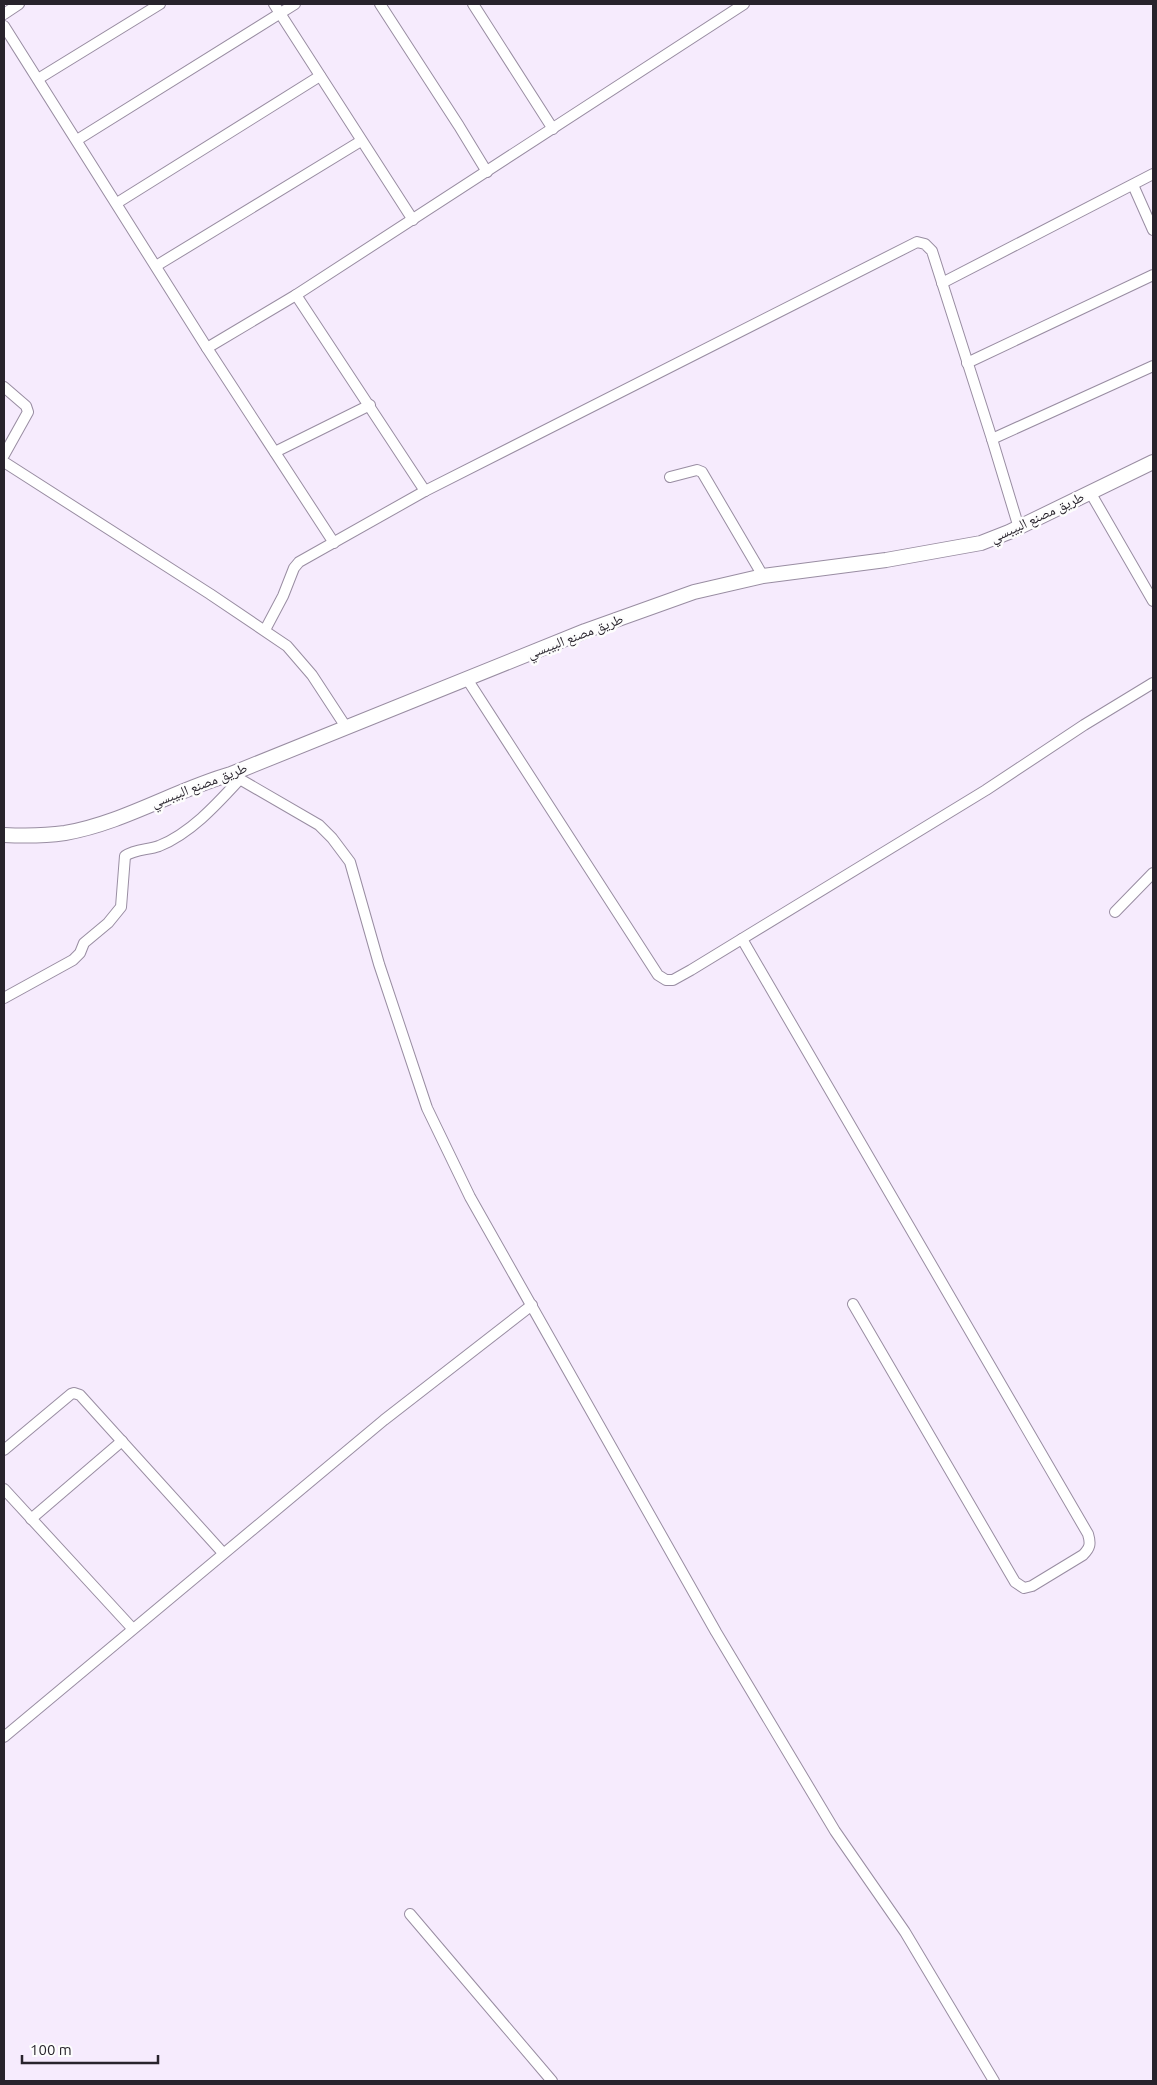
<svg xmlns="http://www.w3.org/2000/svg" width="1157" height="2085" viewBox="0 0 1157 2085" font-family="Ubuntu,'Noto Naskh Arabic',sans-serif">
<rect width="100%" height="100%" fill="#f6ebfd"/>
<g fill="none" stroke-linecap="round" stroke-linejoin="round">
<g stroke="#998da2" stroke-width="12">
<g id="minor">
<polyline points="274,4 413,220"/>
<polyline points="380,4 459,126 487,172"/>
<polyline points="473,4 553,129"/>
<polyline points="4,14 19,4"/>
<polyline points="4,26 207,348 334,543"/>
<polyline points="38,79 160,4"/>
<polyline points="77,140 295,4"/>
<polyline points="1133,185 1153,230"/>
<polyline points="117,203 320,76"/>
<polyline points="156,266 361,141"/>
<polyline points="942,283 1153,174"/>
<polyline points="296,295 425,491"/>
<polyline points="207,348 296,295 744,4"/>
<polyline points="967,363 1153,275"/>
<polyline points="4,387 26,406 28,412 4,455"/>
<polyline points="992,439 1153,366"/>
<polyline points="275,452 370,405"/>
<polyline points="4,462 210,594 287,646 312,675 346,727"/>
<polyline points="670,477 697,470 702,472 763,576"/>
<polyline points="1090,492 1153,601"/>
<polyline points="265,630 283,596 294,568 299,562 425,491 917,242 925,244 932,251 992,439 1019,528"/>
<polyline points="467,679 658,975 666,980 673,980 691,970 986,790 1084,725 1153,683"/>
<polyline points="231,774 319,825 332,838 350,862 379,964 427,1108 470,1197 716,1632 835,1831 905,1932 994,2081"/>
<polyline points="1115,912 1153,873"/>
<path d="M 742,939 L 1088,1534 C 1091,1544 1090,1548 1083,1555 L 1032,1586 L 1024,1588 L 1015,1582 L 853,1304"/>
<path d="M 4,998 L 73,960 L 80,953 L 84,943 L 108,923 L 121,907 L 125,856 C 135,849 148,850 159,846 C 191,833 217,804 240,779"/>
<polyline points="4,1450 71,1394 74,1393 80,1395 223,1553"/>
<polyline points="4,1489 132,1628"/>
<polyline points="31,1519 122,1441"/>
<polyline points="4,1737 384,1420 532,1305"/>
<polyline points="410,1914 552,2081"/>
</g>
</g>
<g stroke="#998da2" stroke-width="16">
<path id="secondary" d="M 4,835 C 24,836 44,836 65,833 C 123,823 175,790 231,774 L 585,631 L 694,592 L 763,576 L 886,560 L 981,543 L 1009,532 L 1153,462"/>
</g>
<use href="#minor" stroke="#fff" stroke-width="10"/>
<use href="#secondary" stroke="#fff" stroke-width="14"/>
</g>
<g text-anchor="middle" dominant-baseline="central" stroke-width="5" stroke-linejoin="round" paint-order="stroke">
<g font-size="14" fill="#28232c" stroke="#fdfdfd">
<text transform="translate(1037 517) rotate(-25)">طريق مصنع البيبسي</text>
<text transform="translate(575 636) rotate(-21)">طريق مصنع البيبسي</text>
<text transform="translate(199 785) rotate(-21)">طريق مصنع البيبسي</text>
</g>
</g>
<rect width="1157" height="2085" fill="none" stroke="#28232c" stroke-width="10"/>
<path d="M22 2055v8h136v-8" fill="none" stroke="#28232c" stroke-width="2.5"/>
<text x="30" y="2055" font-size="15" fill="#28232c" stroke="#fdfdfd" stroke-width="4" paint-order="stroke">100 m</text>
</svg>
